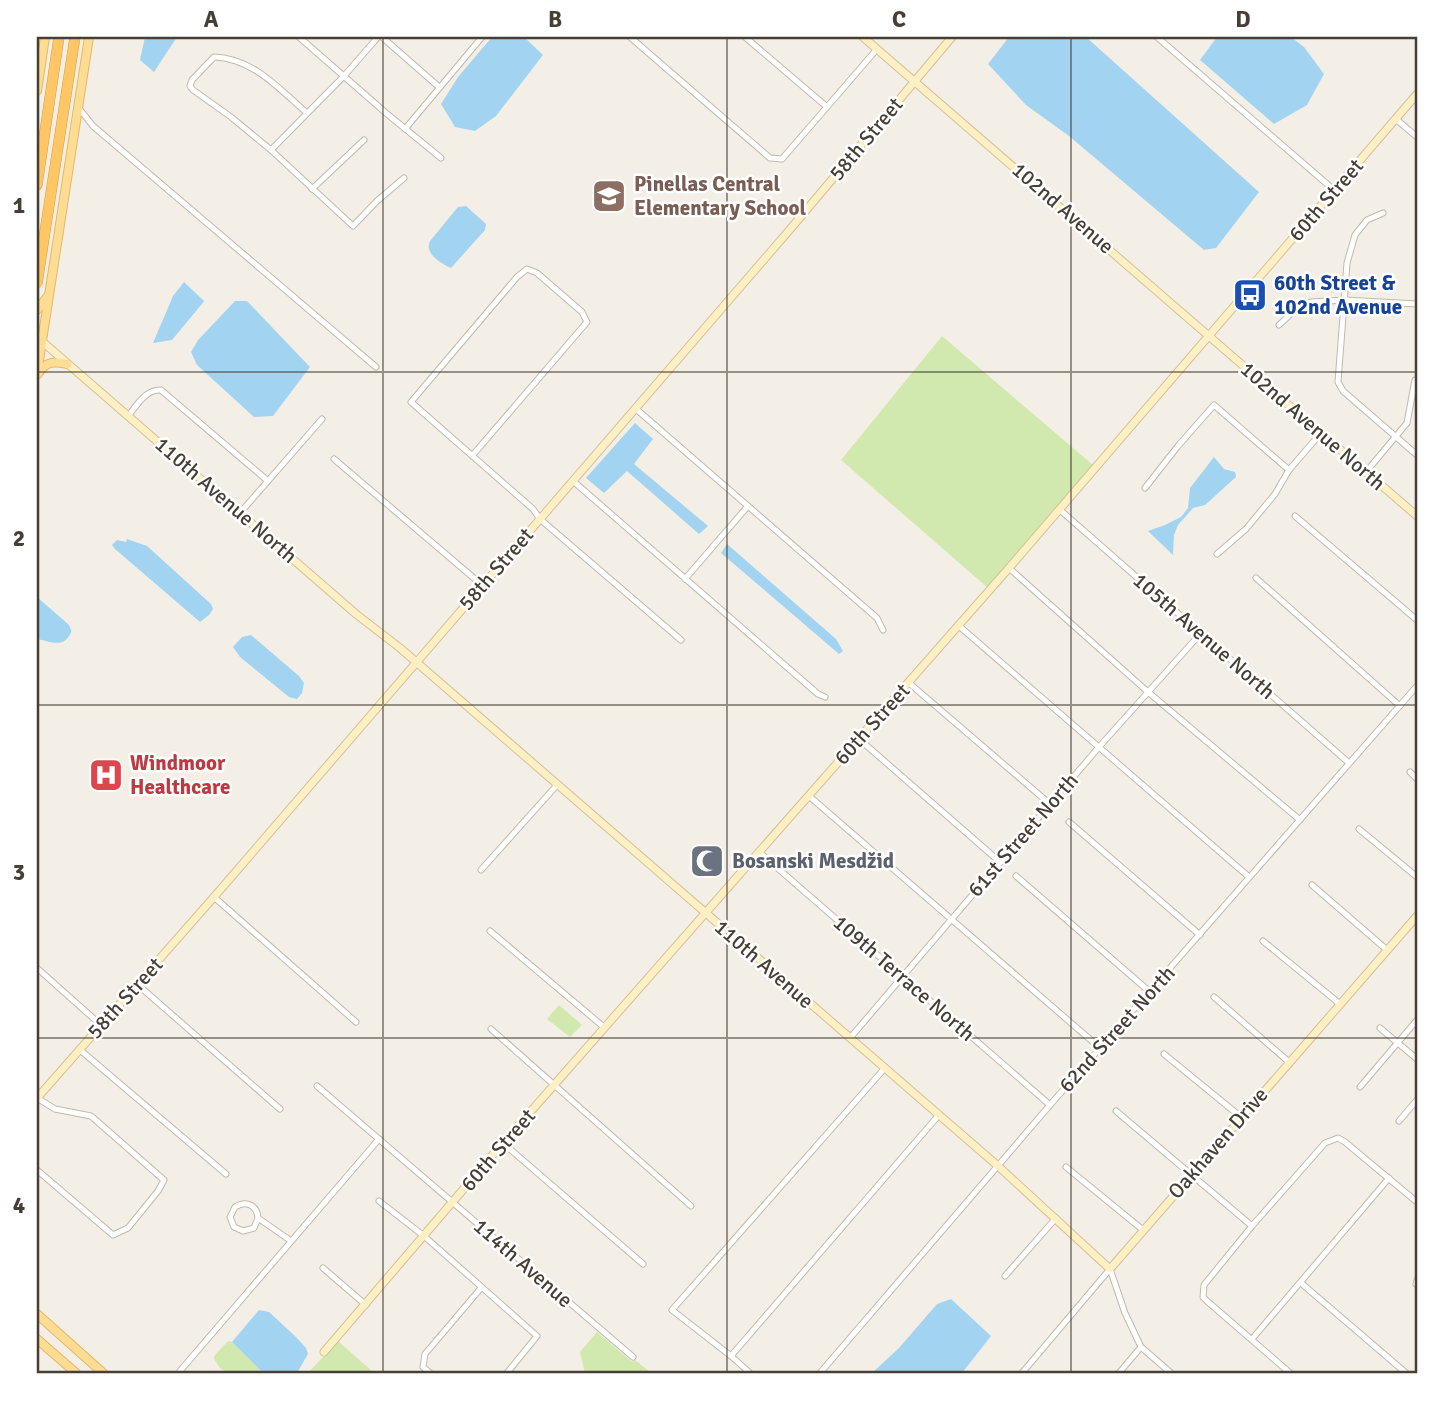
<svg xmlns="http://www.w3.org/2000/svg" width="1454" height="1410" viewBox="0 0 1454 1410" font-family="Signika,sans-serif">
<rect width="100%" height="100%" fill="#f4efe6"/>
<g fill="#d1e9ae">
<polygon points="942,336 1093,465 988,588 841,460"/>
<polygon points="559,1005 582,1025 570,1037 547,1019"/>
<polygon points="597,1332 632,1362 635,1360 650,1372 655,1373 585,1373 580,1352"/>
<polygon points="228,1341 232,1342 263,1373 227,1373 220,1368 214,1359 214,1356"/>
<polygon points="338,1341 374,1373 308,1373"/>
</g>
<g fill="#a2d4f1">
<polygon points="145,37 177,37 154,72 140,60"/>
<polygon points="492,37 524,37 543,55 496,116 475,131 455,127 441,104 458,77"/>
<polygon points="1009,37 1086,37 1259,192 1216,248 1204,250 1069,136 1026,105 988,64"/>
<polygon points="1217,37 1291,37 1304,47 1324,74 1307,105 1274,124 1200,60"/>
<path d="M 466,206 L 486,224 L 485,230 L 451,268 C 440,263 424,253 430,241 L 458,207 Z"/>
<polygon points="184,282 204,301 206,299 172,340 153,343 173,296"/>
<polygon points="235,301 247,301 310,367 273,416 254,417 197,365 191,352 198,340"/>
<polygon points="635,423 653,439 634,464 708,526 699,534 627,471 604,493 586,478"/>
<polygon points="1214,457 1224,469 1235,472 1236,477 1205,505 1193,508 1178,525 1174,535 1173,555 1148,531 1165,525 1181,517 1188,508 1190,488"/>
<polygon points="127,539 147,546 211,604 213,609 209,615 200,622 115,549 112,545 117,540 126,542"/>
<polygon points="727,544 836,639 843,651 839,654 721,553"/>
<path d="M 37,597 L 69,625 C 71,631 73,630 69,636 C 62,648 48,641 37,639 Z"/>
<polygon points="251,635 299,676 304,683 302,693 297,699 289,697 240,657 233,647 242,637"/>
<polygon points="951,1299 991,1336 962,1373 872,1373 899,1348 937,1304"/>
<polygon points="259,1310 269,1312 295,1336 306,1348 308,1354 297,1373 263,1373 232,1342"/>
</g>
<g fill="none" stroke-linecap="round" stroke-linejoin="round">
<g stroke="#c2b9ac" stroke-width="7">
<g id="street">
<polyline points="299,37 386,113 441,158"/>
<polyline points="382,37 439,87"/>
<polyline points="630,37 770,158 782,159 877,49"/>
<polyline points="745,37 827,107"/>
<polyline points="1157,37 1334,190"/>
<polyline points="78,107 93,126 376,367"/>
<path d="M 307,113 C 279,89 253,58 214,57 L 192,80 L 190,86 L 193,90 L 231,117 L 271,150 L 353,226 L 377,201 L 404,178"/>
<polyline points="1396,119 1417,137"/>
<polyline points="405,129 482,37"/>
<polyline points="271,150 344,76 378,37"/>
<polyline points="312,189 364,140"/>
<polyline points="1383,213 1367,220 1355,235 1347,263 1338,382 1343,391 1417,455"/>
<polyline points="1279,325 1295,310 1311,302 1345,300 1417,304"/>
<polyline points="635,408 877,618 883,630"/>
<path d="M 128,416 C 137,405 146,389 161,390 L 268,481"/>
<polyline points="472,456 587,322 582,312 537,273 527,269 517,277 411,402 533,509 540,519 681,640"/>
<polyline points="334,459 482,585"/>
<polyline points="1366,472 1407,423 1415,380 1417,380"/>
<polyline points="573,481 818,694 825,697"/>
<polyline points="1145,488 1178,446 1214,405 1289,470"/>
<polyline points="1059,509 1349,763"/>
<polyline points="240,513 322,419"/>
<polyline points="1295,516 1417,620"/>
<polyline points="1217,554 1246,529 1275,494 1289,470 1321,433"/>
<polyline points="1009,568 1148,692 1300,820"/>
<polyline points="1256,578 1400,706"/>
<polyline points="685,579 748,506"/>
<polyline points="959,626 1249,877"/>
<polyline points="909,683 1050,804"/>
<polyline points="859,739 1000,862"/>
<polyline points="1410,772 1417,779"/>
<polyline points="809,796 1100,1048"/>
<polyline points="1069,822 1200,935"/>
<polyline points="1359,829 1417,877"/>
<polyline points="759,852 1050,1105"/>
<polyline points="481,870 557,785"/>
<polyline points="1016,876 1150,992"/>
<polyline points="1312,885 1387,950"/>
<polyline points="214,897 356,1022"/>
<polyline points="490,931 605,1028"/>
<polyline points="1263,941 1340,1004"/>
<polyline points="37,968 102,1026"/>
<polyline points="138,985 280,1109"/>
<polyline points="1214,997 1289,1062"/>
<polyline points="1380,1028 1417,1059"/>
<polyline points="491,1029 691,1206"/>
<polyline points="850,1038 1099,747 1201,633"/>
<polyline points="79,1049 226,1174"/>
<polyline points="1164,1054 1241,1117"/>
<polyline points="317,1086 633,1357"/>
<polyline points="1360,1087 1417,1020"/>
<polyline points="1116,1111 1252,1226"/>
<polyline points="1399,1121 1417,1100"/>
<polyline points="503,1143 643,1264"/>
<polyline points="1066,1167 1143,1230"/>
<polyline points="37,1170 113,1235 128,1228 158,1191 164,1180 91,1116 55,1109 37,1098"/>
<polyline points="379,1201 424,1236 537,1336 507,1373"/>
<path d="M 258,1218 L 254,1228 L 243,1231 L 234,1227 L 230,1217 L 235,1207 C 246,1200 257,1205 258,1218 L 291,1241"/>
<polyline points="323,1268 366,1305"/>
<polyline points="1110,1269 1125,1313 1141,1347 1171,1373"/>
<polyline points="1005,1276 1056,1218"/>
<polyline points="1301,1283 1406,1373"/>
<polyline points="1416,1284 1417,1280"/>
<polyline points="1252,1339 1389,1178"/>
<polyline points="731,1356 938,1116"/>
<polyline points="180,1371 379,1139"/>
<polyline points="430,1373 423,1367 425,1354 481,1288"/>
<polyline points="750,1373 731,1356 672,1310 884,1069"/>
<polyline points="820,1373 1050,1105 1417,686"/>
<polyline points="1022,1373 1110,1269"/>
<polyline points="1119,1373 1141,1347"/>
<polyline points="1290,1373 1207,1301 1203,1297 1204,1285 1252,1226 1325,1143 1338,1138 1345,1142 1417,1202"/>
</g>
</g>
<g stroke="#d4c195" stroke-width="9">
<g id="secondary">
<polyline points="863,37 1417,516"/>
<polyline points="37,337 356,614 400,648 998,1166 1110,1269 1417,916"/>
<polyline points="37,1096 38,1097 214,897 792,227 952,37"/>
<polyline points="324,1352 503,1143 1009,568 1417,94"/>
</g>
</g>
<g stroke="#e6b962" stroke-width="10">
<g id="primary">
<polyline points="37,91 45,37"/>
<polyline points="37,310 48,296"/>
<polyline points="37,373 89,37"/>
<path d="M 38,374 C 46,361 54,361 67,364"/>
<polyline points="37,1314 103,1373"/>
<polyline points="37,1339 76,1373"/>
</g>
</g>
<g stroke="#e09a34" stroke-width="11">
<g id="highway">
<polyline points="37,185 59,37"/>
<polyline points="42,251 75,37"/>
</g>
</g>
<use href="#street" stroke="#fff" stroke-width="5"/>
<use href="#secondary" stroke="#ffefc5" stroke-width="7"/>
<use href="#primary" stroke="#ffdc94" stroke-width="8"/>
<use href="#highway" stroke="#ffc666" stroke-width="10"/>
<g stroke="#e09a34" stroke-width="11" stroke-linecap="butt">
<polyline id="highway-bridge" points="37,284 42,251"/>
</g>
<use href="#highway-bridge" stroke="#ffc666" stroke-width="10"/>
</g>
<path fill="none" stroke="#473f35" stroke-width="2" stroke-opacity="0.55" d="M 383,37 L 383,1373M 727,37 L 727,1373M 1071,37 L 1071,1373M 37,372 L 1417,372M 37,705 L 1417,705M 37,1038 L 1417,1038"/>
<defs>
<g id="school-square" transform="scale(1.75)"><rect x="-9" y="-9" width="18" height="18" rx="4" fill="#8d6e63" stroke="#fff"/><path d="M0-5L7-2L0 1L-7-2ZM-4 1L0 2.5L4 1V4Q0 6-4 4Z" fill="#fff"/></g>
<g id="bus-square" transform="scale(1.75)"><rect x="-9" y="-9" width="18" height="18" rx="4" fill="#1a4fb4" stroke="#fff"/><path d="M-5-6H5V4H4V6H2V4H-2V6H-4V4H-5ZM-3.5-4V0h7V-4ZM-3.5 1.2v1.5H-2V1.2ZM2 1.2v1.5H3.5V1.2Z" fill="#fff"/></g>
<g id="hospital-square" transform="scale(1.75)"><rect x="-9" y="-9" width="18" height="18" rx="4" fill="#e0444e" stroke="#fff"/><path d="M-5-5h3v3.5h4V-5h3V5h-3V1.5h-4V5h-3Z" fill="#fff"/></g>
<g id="mosque-square" transform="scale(1.75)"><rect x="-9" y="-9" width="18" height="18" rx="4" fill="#6b7280" stroke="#fff"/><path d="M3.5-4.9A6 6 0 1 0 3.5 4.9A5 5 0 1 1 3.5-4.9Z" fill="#fff"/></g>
</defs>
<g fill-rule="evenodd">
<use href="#school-square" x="609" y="196"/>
<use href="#bus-square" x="1250" y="295"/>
<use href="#hospital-square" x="106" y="775"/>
<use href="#mosque-square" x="707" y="861"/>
</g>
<g text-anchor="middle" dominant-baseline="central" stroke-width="5" stroke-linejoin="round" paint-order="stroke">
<g font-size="21" fill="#473f35" stroke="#fff">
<text transform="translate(866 139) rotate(-50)">58th Street</text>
<text transform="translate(1326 200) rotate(-49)">60th Street</text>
<text transform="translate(1063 208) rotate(41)">102nd Avenue</text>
<text transform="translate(1313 426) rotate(41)">102nd Avenue North</text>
<text transform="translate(226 500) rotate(41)">110th Avenue North</text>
<text transform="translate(496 569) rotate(-49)">58th Street</text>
<text transform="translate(1204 636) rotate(41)">105th Avenue North</text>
<text transform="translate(872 724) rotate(-48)">60th Street</text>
<text transform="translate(1023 835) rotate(-49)">61st Street North</text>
<text transform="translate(764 964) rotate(41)">110th Avenue</text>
<text transform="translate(904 978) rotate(41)">109th Terrace North</text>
<text transform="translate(125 998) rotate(-48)">58th Street</text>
<text transform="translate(1117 1029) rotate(-48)">62nd Street North</text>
<text transform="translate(1218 1143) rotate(-49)">Oakhaven Drive</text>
<text transform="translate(498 1150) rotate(-49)">60th Street</text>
<text transform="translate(523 1263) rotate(41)">114th Avenue</text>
</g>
<g font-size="21" font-weight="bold" fill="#785e54" stroke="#fff" text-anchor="start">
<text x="634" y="184">Pinellas Central<tspan x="634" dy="24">Elementary School</tspan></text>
</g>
<g font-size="21" font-weight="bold" fill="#164399" stroke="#fff" text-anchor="start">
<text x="1274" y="283">60th Street &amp;<tspan x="1274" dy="24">102nd Avenue</tspan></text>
</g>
<g font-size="21" font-weight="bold" fill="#be3a42" stroke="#fff" text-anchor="start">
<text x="130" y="763">Windmoor<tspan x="130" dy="24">Healthcare</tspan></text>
</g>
<g font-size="21" font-weight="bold" fill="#5b616d" stroke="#fff" text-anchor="start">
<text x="732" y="861">Bosanski Mesdžid</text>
</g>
</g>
<rect width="1454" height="1410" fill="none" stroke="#ffffff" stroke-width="77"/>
<rect x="38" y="38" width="1378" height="1334" fill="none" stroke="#473f35" stroke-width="2.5"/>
<g font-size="23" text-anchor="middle" font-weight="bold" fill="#473f35">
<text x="211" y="27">A</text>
<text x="555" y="27">B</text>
<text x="899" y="27">C</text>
<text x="1243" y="27">D</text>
<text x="19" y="213">1</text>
<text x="19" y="546">2</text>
<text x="19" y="880">3</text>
<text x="19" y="1213">4</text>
</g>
</svg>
